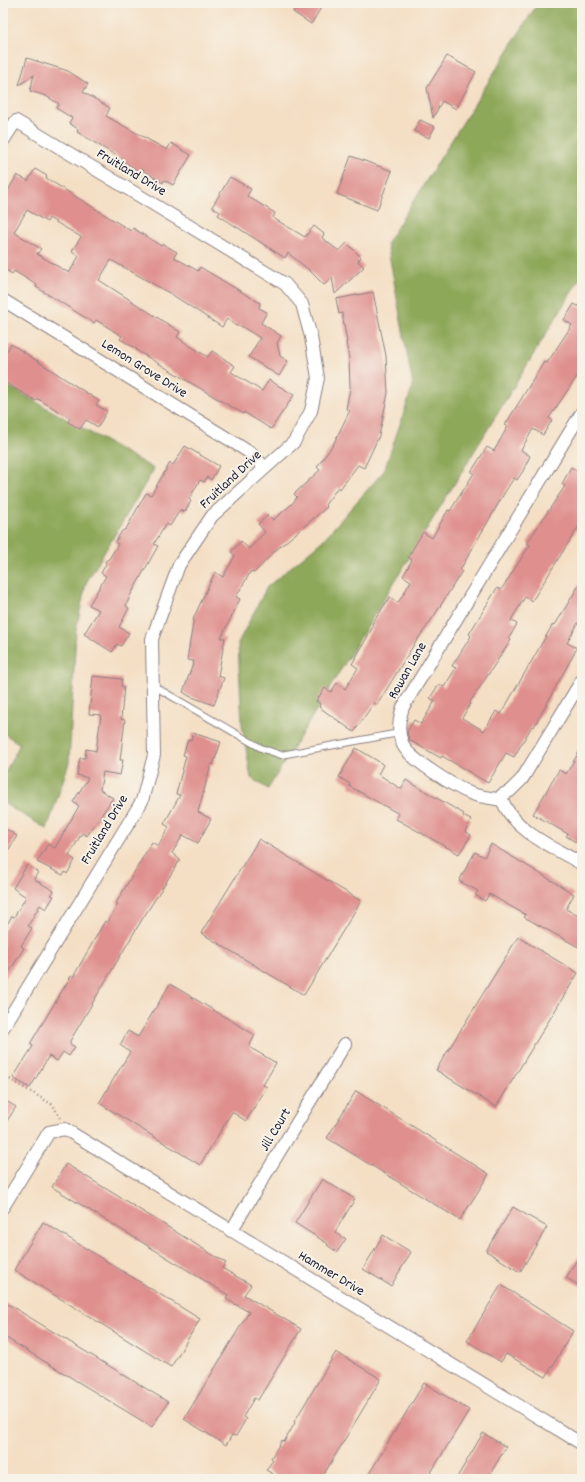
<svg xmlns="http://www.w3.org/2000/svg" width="585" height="1482" viewBox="0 0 585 1482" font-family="Dekko,sans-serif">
<rect width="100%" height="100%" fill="#f7f3e8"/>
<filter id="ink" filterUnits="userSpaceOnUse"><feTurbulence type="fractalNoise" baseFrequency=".025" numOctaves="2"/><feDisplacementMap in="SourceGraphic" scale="8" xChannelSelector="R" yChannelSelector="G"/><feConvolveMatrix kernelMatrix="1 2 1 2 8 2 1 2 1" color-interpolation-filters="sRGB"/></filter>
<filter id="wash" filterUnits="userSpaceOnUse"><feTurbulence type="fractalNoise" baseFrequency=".012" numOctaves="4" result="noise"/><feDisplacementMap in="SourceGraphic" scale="16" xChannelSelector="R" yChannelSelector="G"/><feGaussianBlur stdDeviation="0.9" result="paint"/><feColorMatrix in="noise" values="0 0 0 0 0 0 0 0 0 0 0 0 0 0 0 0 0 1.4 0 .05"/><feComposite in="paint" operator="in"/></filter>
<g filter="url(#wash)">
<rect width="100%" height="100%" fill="#f4dfc5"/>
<g fill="#8ea85a" stroke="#58654a">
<polygon points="538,3 582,3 582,275 268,789 251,778 242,725 238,643 267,587 322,541 384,471 413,386 387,243"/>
<polygon points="3,383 154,469 86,583 76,630 69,763 47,829 3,803 3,776 20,744 3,733"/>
</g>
<g id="blocks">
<g fill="#df908e" fill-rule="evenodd">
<polygon points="299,3 324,3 311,24 293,12"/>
<polygon points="447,56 476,72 456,109 442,101 433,118 427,88"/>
<polygon points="27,58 68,71 88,84 83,92 110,108 106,116 167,150 171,143 191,155 173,185 164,180 163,183 141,169 140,172 124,162 125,161 77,132 78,129 69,123 72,118 56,108 59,104 46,96 30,91 34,75 19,85"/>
<polygon points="420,120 435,127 429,138 414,131"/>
<polygon points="351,156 392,171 377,210 337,194"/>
<path d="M 35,169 L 47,176 L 46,178 L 131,231 L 133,228 L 161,246 L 163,244 L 177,252 L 174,257 L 198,271 L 200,267 L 260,303 L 259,308 L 267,312 L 261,323 L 281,336 L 277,343 L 280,356 L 288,361 L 279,376 L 249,357 L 260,338 L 241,326 L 236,326 L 227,319 L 222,327 L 171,294 L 111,260 L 99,280 L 180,332 L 177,337 L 190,346 L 208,357 L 212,351 L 235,366 L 231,372 L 262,391 L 269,380 L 294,395 L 271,429 L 244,412 L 244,414 L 228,405 L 136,350 L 137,349 L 120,339 L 122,336 L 96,320 L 94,323 L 36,287 L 37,285 L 14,271 L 12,274 L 3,268 L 3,199 L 17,175 L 28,181 ZM 27,210 L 47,222 L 49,218 L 81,237 L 72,251 L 79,256 L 69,273 L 37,254 L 41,249 L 14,232 Z"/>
<polygon points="230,177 251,189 247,196 275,213 273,218 305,237 314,226 324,234 322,238 339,251 347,243 361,257 358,261 364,267 335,294 332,278 324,285 309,270 288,253 285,258 218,215 220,212 212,207"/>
<polygon points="373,292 386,356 388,393 379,436 364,468 358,465 340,489 338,487 325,505 327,507 276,550 254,573 251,571 236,597 240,599 221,638 225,638 218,676 224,678 214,705 189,696 183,692 194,661 187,660 194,617 215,572 223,577 235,556 231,552 241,541 249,549 265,532 258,524 268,515 273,520 292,504 297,497 294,494 320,470 317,467 333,445 350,410 346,409 350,388 349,359 346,342 347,342 342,313 339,314 336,299"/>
<polygon points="574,304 582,308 582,369 549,418 552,420 543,435 533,429 521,450 530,456 523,471 517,480 514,478 505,492 460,570 462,571 434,616 413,646 377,705 374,703 354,732 319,707 320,704 316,701 325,688 331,692 337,683 345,689 358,668 352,664 374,625 372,624 390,597 398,603 411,581 403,576 412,560 408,557 423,532 432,538 448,510 450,511 474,473 471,472 487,447 494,451 508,426 505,425 544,362 547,363 572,325 564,320"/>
<polygon points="11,344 99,401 96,405 107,411 98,427 86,420 80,429 68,422 70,418 38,399 36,401 3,381 3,349 7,351"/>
<polygon points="185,446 219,466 211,480 207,477 204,482 200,480 189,499 191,501 185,512 180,510 170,526 166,524 154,544 158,546 130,596 126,606 129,608 119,627 129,633 121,646 117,644 112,652 84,634 99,610 89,605 106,576 101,573 106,564 105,561 109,559 118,544 115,542 122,531 126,529 146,493 151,495 170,463 173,465"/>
<polygon points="571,467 582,474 582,521 532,601 525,597 511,620 517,624 509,638 511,640 470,702 471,703 462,718 484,731 496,711 501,714 553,624 555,625 582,580 582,616 567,643 577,648 534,727 532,726 514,757 506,753 488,783 442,756 441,758 409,740 407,732 414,720 421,724 435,701 430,698 439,684 444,687 456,668 452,666 471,636 469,634 497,588 501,590 530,545 527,543 565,486 562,484"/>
<polygon points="93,676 122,679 121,686 124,687 121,719 125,720 120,760 123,760 120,775 103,772 100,790 113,798 87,836 82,833 69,856 75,860 67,874 65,872 63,875 37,862 48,844 55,848 79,806 73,802 88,778 77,775 80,758 85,758 86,749 96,751 101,715 89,714"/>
<polygon points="193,733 221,742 213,765 211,764 198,812 211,819 198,843 183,835 172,853 180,860 138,926 70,1041 70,1044 75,1047 69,1056 63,1052 57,1061 49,1056 30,1088 13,1078 33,1046 30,1044 71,976 73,977 105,921 107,923 118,904 116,903 152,842 158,846 169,827 164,824 180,795 176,794 186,756 183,755 188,740 191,740"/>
<polygon points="582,747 582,846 566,836 568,834 533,814 559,770 566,774"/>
<polygon points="356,748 381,763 383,765 378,774 401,789 406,780 464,814 463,816 471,820 465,831 471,835 459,854 396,819 399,814 349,786 350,784 339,777"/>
<polygon points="3,827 17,836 3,859"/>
<polygon points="259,839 361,901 304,995 201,933"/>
<polygon points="491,844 574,894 566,909 582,918 582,949 524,917 526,915 489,894 485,901 475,895 478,891 459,881 475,852 484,857"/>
<polygon points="27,865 38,872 34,879 54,891 51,895 54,896 46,909 40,905 28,926 32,928 21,946 24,948 3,982 3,931 12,916 14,917 26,897 13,888"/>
<polygon points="518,937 578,973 496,1107 436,1070"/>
<polygon points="170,984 255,1035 249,1047 276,1063 263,1085 267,1087 246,1121 232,1112 200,1165 99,1103 130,1052 120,1045 128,1031 138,1037"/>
<polygon points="356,1091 489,1174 460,1220 327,1138"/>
<polygon points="3,1099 16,1107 3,1127"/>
<polygon points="66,1164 226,1263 222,1268 251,1285 244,1295 301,1329 258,1400 254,1398 243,1417 246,1419 236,1436 232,1435 226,1445 184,1419 249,1312 226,1299 228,1295 52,1187"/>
<polygon points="322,1179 355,1199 335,1232 346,1239 337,1252 327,1245 328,1244 295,1223"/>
<polygon points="513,1207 547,1227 520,1272 486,1251"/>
<polygon points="43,1222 200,1319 171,1367 14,1270"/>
<polygon points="383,1235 411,1252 391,1286 363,1269"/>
<polygon points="582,1251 582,1287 566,1278"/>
<polygon points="501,1285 573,1331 546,1377 506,1354 501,1362 467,1341"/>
<polygon points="3,1301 168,1402 152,1427 3,1336"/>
<polygon points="336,1352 381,1379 321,1479 281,1479 266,1470 273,1460 271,1458 282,1440 284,1442 295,1423 294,1422"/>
<polygon points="424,1383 469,1410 427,1479 366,1479"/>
<polygon points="483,1433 506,1447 487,1479 456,1479"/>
</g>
</g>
</g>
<g filter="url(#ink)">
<use href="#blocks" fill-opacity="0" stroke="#8b8080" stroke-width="1"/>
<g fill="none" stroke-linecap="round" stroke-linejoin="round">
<g stroke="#8b8080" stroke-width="8">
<polyline id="lane" points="152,685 261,748 281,755 399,733"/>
</g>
<g stroke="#8b8080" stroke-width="14">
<g id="street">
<polyline points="3,141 16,121 285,284 302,304 311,337 318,378 311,411 294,442 212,516 179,565 152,639 154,755 142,801 3,1028"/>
<polyline points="3,300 230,440 252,454 265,468"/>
<path d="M 502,800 C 492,798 481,797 472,794 C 457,788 409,759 403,745 C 397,732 399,720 403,707 L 582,412"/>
<polyline points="502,800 502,795 510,791 522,779 582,680"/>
<path d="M 502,800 C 515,832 553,847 582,864"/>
<polyline points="3,1207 49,1132 65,1129 582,1444"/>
<polyline points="231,1231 345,1044"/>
</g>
</g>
<polyline stroke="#8b8080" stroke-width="2.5" stroke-dasharray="1 3" stroke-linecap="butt" points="3,1075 53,1105 60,1118"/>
<use href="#lane" stroke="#fff" stroke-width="6"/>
<use href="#street" stroke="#fff" stroke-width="12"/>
</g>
</g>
<g text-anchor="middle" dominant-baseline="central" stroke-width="4" stroke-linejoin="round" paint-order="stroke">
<g font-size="14" fill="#22223b" stroke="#f7f3e8">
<text transform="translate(131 173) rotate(31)">Fruitland Drive</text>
<text transform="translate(144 369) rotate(32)">Lemon Grove Drive</text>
<text transform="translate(231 480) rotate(-43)">Fruitland Drive</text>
<text transform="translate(408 671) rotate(-60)">Rowan Lane</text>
<text transform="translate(105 830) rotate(-59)">Fruitland Drive</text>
<text transform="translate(276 1130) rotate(-59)">Jill Court</text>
<text transform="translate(331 1274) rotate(31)">Hammer Drive</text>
</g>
</g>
<rect width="585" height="1482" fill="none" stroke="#f7f3e8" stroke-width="16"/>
</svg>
